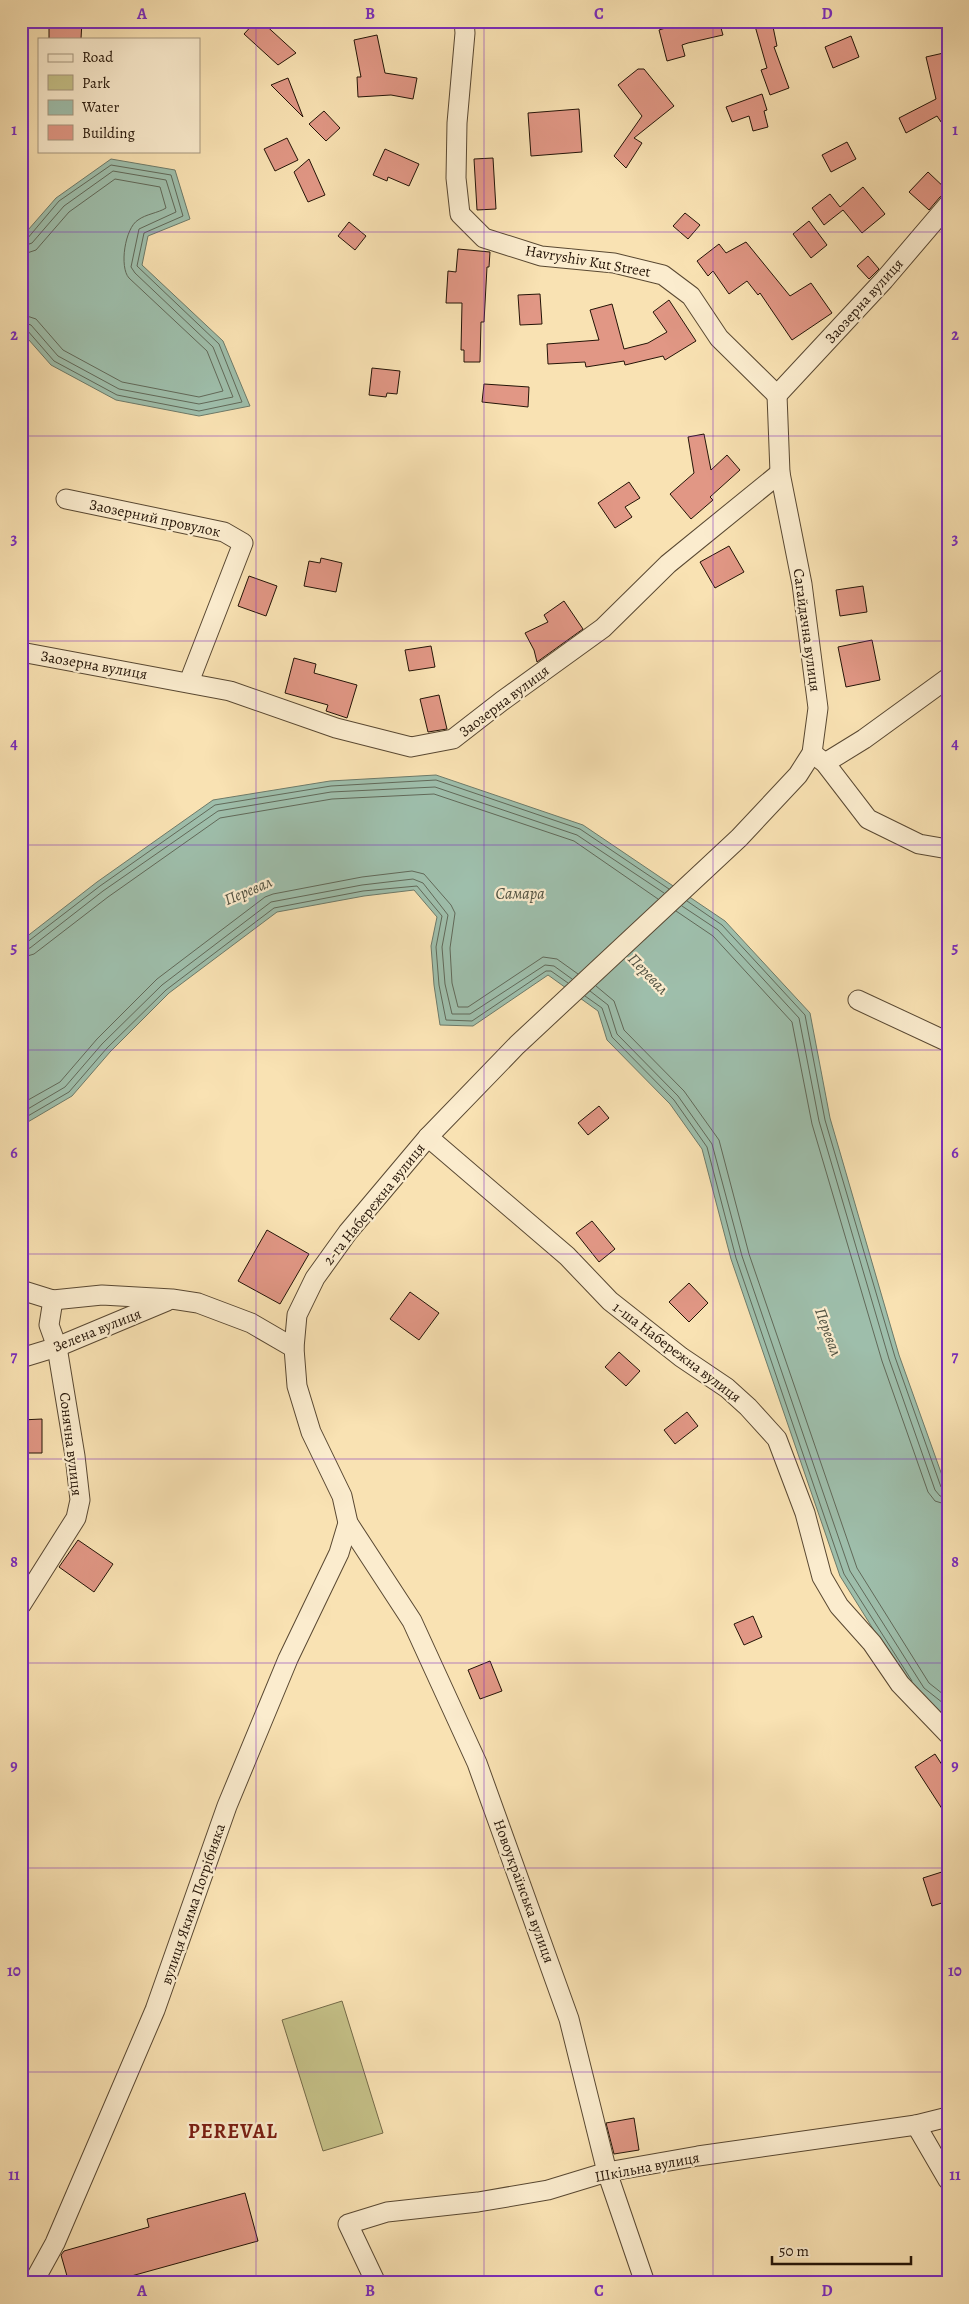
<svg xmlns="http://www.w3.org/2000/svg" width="969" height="2304" viewBox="0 0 969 2304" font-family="Alegreya,serif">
<rect width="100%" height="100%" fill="#f9e2b3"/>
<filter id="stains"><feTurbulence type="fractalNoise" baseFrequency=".004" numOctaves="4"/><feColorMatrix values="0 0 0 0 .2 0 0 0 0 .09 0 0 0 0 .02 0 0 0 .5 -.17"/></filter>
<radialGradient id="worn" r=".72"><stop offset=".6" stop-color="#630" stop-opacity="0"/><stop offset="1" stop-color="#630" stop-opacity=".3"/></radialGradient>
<polygon fill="#c5c188" stroke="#746a48" points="342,2001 383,2133 323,2151 282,2020"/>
<g fill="#9ebeab" stroke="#6d7a69">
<polygon points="111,159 175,170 190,219 148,236 142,265 223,341 250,406 199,416 116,400 51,365 21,331 21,238 56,198"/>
<polygon points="436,775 583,825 725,921 810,1013 830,1118 899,1355 948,1492 948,1722 915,1696 840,1576 731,1259 702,1149 670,1104 607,1040 598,1011 548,975 473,1026 440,1025 434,985 431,946 437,917 414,890 364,896 277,912 169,993 110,1052 72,1096 21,1126 21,941 97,882 213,800 330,781"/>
</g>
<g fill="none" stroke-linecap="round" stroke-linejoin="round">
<g stroke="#616959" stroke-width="1">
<polyline points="21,241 27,239 59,201 111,165 171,175 183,216 144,233 137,266 219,344 242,402 199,411 117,395 54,361 27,330 21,328"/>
<polyline points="21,247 32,243 64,206 113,171 166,180 176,212 139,229 131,267 135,273 213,347 233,397 199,404 119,389 58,356 31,325 21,322"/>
<path d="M 21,255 L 36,250 L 69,212 L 115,179 L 160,187 L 166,208 C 158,213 146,214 138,220 C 125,228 119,267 129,278 L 207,351 L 223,391 L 199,397 L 122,382 L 63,350 L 36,319 L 21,314"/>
<polyline points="687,901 722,925 805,1015 825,1120 895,1357 941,1487 948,1491"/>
<polyline points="682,906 718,930 799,1018 819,1121 889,1359 935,1490 940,1496 948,1497"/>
<polyline points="676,911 713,936 792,1022 812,1124 882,1361 928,1492 935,1501 948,1505"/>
<polyline points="21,944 26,943 100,886 215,805 331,786 436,780 580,829 669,889"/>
<polyline points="21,950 30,948 103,891 218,811 331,792 435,787 577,835 664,893"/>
<polyline points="21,958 34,954 108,897 220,818 332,799 434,794 574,841 658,899"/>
<polyline points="596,986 614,1001 624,1030 684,1091 719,1140 749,1254 857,1568 929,1683 948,1698"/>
<polyline points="590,991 608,1005 617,1034 678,1096 712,1144 742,1256 850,1571 924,1688 948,1707"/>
<polyline points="585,996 602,1008 612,1037 674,1100 707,1147 736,1258 844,1574 912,1681"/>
<polyline points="21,1104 60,1082 97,1039 157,979 265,897 273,894 362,877 412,871 424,874 451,905 455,913 450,948 452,983 458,1007 468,1007 543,957 557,959 578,974"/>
<polyline points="21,1113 65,1087 102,1044 162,985 271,902 362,885 413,879 423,883 448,915 442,947 445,984 452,1014 470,1014 545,965 554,966 572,979"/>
<polyline points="21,1120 69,1092 107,1048 166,990 274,908 363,891 417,886 442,916 436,947 439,985 446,1020 472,1021 546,971 551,971 568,983"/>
</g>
</g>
<g fill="#e19785" stroke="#241407">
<polygon points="49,21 82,21 81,39 49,39"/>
<polygon points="256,21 261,21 296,53 278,65 244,34"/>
<polygon points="708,21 719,21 723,35 688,43 682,45 685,56 667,61 659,30 682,23 683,27"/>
<polygon points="772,22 777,46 774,47 789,88 770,95 761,70 767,68 755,26"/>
<polygon points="377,35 385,73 417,78 413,99 391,95 358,97 357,77 361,77 354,40"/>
<polygon points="851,36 859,57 833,68 825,47"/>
<polygon points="948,52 948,132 937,116 906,133 899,118 936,99 926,57"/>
<polygon points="638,69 644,69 674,106 634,138 642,143 626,168 614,156 642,116 618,85"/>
<polygon points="288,78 303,117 271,85"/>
<polygon points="762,94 767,110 764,111 768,127 753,131 749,116 732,122 726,107"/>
<polygon points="579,109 582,152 531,156 528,113"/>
<polygon points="324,111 340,128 326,141 309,124"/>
<polygon points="287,138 298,160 275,171 264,149"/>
<polygon points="847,142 856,159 831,172 822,155"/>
<polygon points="385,149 419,164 409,186 388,177 387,181 373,175"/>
<polygon points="493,158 496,209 477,210 474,159"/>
<polygon points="309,159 325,195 308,202 294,172"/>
<polygon points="928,172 948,191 947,194 940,197 929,210 909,192"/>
<polygon points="863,187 885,214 862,233 843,210 824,225 812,208 830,194 840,207"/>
<polygon points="685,213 700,225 688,239 673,226"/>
<polygon points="809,221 827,245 811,258 793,234"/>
<polygon points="349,222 366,236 355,250 338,236"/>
<polygon points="746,242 790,296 811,283 832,313 792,340 760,293 758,295 747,281 729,294 713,271 708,276 697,261 719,244 726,253"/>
<polygon points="458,249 490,252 489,267 487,267 484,322 481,322 480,362 464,362 464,350 461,350 462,303 446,303 448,271 456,272"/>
<polygon points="868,256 879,269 869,279 857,266"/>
<polygon points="540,294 542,324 520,325 518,295"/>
<polygon points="669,300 696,341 665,360 663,356 625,365 624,361 586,367 585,362 548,364 547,344 599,340 590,310 612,304 624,349 648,343 667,332 653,312"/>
<polygon points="372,368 400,371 397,394 387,393 386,397 369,395"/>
<polygon points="484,384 529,387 528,407 482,402"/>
<polygon points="704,434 711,470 727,455 740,470 710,497 713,500 691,519 670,494 694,473 688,437"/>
<polygon points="629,482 640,498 625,507 632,517 615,528 598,503"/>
<polygon points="729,546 744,572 715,588 700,562"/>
<polygon points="321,558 342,563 336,592 304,586 309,561 320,563"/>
<polygon points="249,576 277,586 266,616 238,606"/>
<polygon points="863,586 867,612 840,616 836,590"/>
<polygon points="564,601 583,629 537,662 534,650 525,633 548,622 544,615"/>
<polygon points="872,640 880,680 846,687 838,647"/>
<polygon points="431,646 435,667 409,671 405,650"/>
<polygon points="294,658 316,664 314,673 357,685 347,718 326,711 328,705 285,693"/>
<polygon points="439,695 447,729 428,732 420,699"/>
<polygon points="599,1106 609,1118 588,1135 578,1123"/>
<polygon points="592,1221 615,1249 599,1262 576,1233"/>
<polygon points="267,1230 309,1254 280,1304 238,1281"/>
<polygon points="689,1283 708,1303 689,1322 669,1302"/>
<polygon points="410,1292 439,1313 419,1340 390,1319"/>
<polygon points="619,1352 640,1371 626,1386 605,1367"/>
<polygon points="687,1412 698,1426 675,1444 664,1430"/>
<polygon points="42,1419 42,1453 21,1453 21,1420"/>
<polygon points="78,1540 113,1564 94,1592 59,1567"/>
<polygon points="753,1616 762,1637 744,1645 734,1624"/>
<polygon points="490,1661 502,1691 480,1699 468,1670"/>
<polygon points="935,1754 948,1774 948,1818 915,1767"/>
<polygon points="948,1870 948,1901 932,1906 923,1878"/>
<polygon points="634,2118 639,2150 614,2154 606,2123"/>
<polygon points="245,2193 258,2241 106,2283 69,2283 61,2255 64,2251 149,2227 147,2219"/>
</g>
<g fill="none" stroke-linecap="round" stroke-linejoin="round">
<g stroke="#594832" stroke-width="21">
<g id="minor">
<polyline points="464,21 465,33 457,123 456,178 460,214 484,238 541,256 614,263 663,275 691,296 719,338 777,395"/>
<polyline points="777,395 884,280 948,205"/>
<polyline points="66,499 224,532 243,543 189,682"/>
<polyline points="21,652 230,691 336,728 411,747 453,739 502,701 603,628 668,564 780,473"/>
<polyline points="812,753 825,763 868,819 919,844 948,849"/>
<polyline points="825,763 864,739 948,678"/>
<polyline points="858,1000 948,1042"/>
<polyline points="428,1137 567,1256 610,1301 681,1357 727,1388 748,1407 777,1439 805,1513 822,1577 839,1606 872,1643 900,1684 948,1734"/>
<polyline points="21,1290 53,1300 102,1295 172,1299 198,1303 251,1323 294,1348"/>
<polyline points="21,1358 57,1347 167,1301"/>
<polyline points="21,1605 76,1518 80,1500 75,1456 57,1347 49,1325 53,1300"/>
<polyline points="916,2125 948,2180"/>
<polyline points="33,2283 55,2243 155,2010 227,1806 288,1659 339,1553 348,1523"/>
<polyline points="376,2283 348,2224 387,2212 478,2202 548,2190 607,2172 698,2156 916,2125 948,2117"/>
<polyline points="645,2283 607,2172 569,2019 477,1763 412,1621 348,1523 342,1496 311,1432 297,1386 294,1348 297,1315 315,1278 348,1232 428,1137 517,1045 739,838 798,775 812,753 818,708 802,584 780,473 777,395"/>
</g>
</g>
<use href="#minor" stroke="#fbecce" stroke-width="19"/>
</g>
<path fill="none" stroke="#7b2cbf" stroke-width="1" stroke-opacity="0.55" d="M 256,21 L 256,2283M 484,21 L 484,2283M 713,21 L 713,2283M 21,232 L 948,232M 21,436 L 948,436M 21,641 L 948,641M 21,845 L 948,845M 21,1050 L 948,1050M 21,1254 L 948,1254M 21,1459 L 948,1459M 21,1663 L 948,1663M 21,1868 L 948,1868M 21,2072 L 948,2072"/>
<g text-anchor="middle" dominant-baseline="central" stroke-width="4.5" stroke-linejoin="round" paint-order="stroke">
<g font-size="15" fill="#241407" stroke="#fbecce">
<text transform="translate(588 261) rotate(10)">Havryshiv Kut Street</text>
<text transform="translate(864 301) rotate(-48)">Заозерна вулиця</text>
<text transform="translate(155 518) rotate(12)">Заозерний провулок</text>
<text transform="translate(807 630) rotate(82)">Сагайдачна вулиця</text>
<text transform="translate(94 665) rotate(10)">Заозерна вулиця</text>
<text transform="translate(504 701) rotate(-37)">Заозерна вулиця</text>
<text transform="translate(374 1204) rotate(-51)">2-га Набережна вулиця</text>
<text transform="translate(97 1330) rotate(-22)">Зелена вулиця</text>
<text transform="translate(677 1352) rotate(37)">1-ша Набережна вулиця</text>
<text transform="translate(71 1444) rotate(83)">Сонячна вулиця</text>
<text transform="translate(524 1891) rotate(70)">Новоукраїнська вулиця</text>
<text transform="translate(193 1904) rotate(-71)">вулиця Якима Погрібняка</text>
<text transform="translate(647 2167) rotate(-11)">Шкільна вулиця</text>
</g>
<g font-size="16" font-style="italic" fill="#4f5040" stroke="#fbecce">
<text transform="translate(248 891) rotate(-23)">Перевал</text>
<text x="520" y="894">Самара</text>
<text transform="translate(648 974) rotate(46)">Перевал</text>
<text transform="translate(828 1332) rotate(70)">Перевал</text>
</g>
<g font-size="20" font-weight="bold" letter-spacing="1" fill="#7a1f14" stroke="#fbecce">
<text x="233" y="2131">PEREVAL</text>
</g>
</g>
<rect width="969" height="2304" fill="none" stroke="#f9e2b3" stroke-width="55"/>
<rect x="38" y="38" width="162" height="115" fill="#fbecce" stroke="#a5967e"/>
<rect x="48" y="54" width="25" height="8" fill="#fbecce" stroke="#a5967e"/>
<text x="82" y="62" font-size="15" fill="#241407">Road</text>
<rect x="48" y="75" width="25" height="15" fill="#c5c188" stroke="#a5967e"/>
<text x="82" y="88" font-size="15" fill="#241407">Park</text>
<rect x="48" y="100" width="25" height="15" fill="#9ebeab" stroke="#a5967e"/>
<text x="82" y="112" font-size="15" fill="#241407">Water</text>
<rect x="48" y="125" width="25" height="15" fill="#e19785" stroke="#a5967e"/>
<text x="82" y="138" font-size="15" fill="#241407">Building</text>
<path d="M772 2256v8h139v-8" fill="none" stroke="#241407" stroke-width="2.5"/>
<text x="779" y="2256" font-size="15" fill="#241407" stroke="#fbecce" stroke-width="4" paint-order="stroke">50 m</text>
<rect x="28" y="28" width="914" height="2248" fill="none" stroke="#7b2cbf" stroke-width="2"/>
<g font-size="16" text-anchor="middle" font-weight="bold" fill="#7b2cbf">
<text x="142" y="19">A</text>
<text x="370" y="19">B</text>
<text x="599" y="19">C</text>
<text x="827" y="19">D</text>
<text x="14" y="135">1</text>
<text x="955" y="135">1</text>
<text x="14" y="340">2</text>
<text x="955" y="340">2</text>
<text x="14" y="544">3</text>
<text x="955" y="544">3</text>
<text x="14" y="749">4</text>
<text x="955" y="749">4</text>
<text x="14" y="953">5</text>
<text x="955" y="953">5</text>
<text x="14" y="1158">6</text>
<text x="955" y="1158">6</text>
<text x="14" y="1362">7</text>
<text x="955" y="1362">7</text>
<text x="14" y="1567">8</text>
<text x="955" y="1567">8</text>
<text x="14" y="1771">9</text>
<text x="955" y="1771">9</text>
<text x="14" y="1976">10</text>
<text x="955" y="1976">10</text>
<text x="14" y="2180">11</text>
<text x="955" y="2180">11</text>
<text x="142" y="2296">A</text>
<text x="370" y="2296">B</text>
<text x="599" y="2296">C</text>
<text x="827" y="2296">D</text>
</g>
<rect width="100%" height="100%" filter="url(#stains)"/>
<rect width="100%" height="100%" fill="url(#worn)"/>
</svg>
